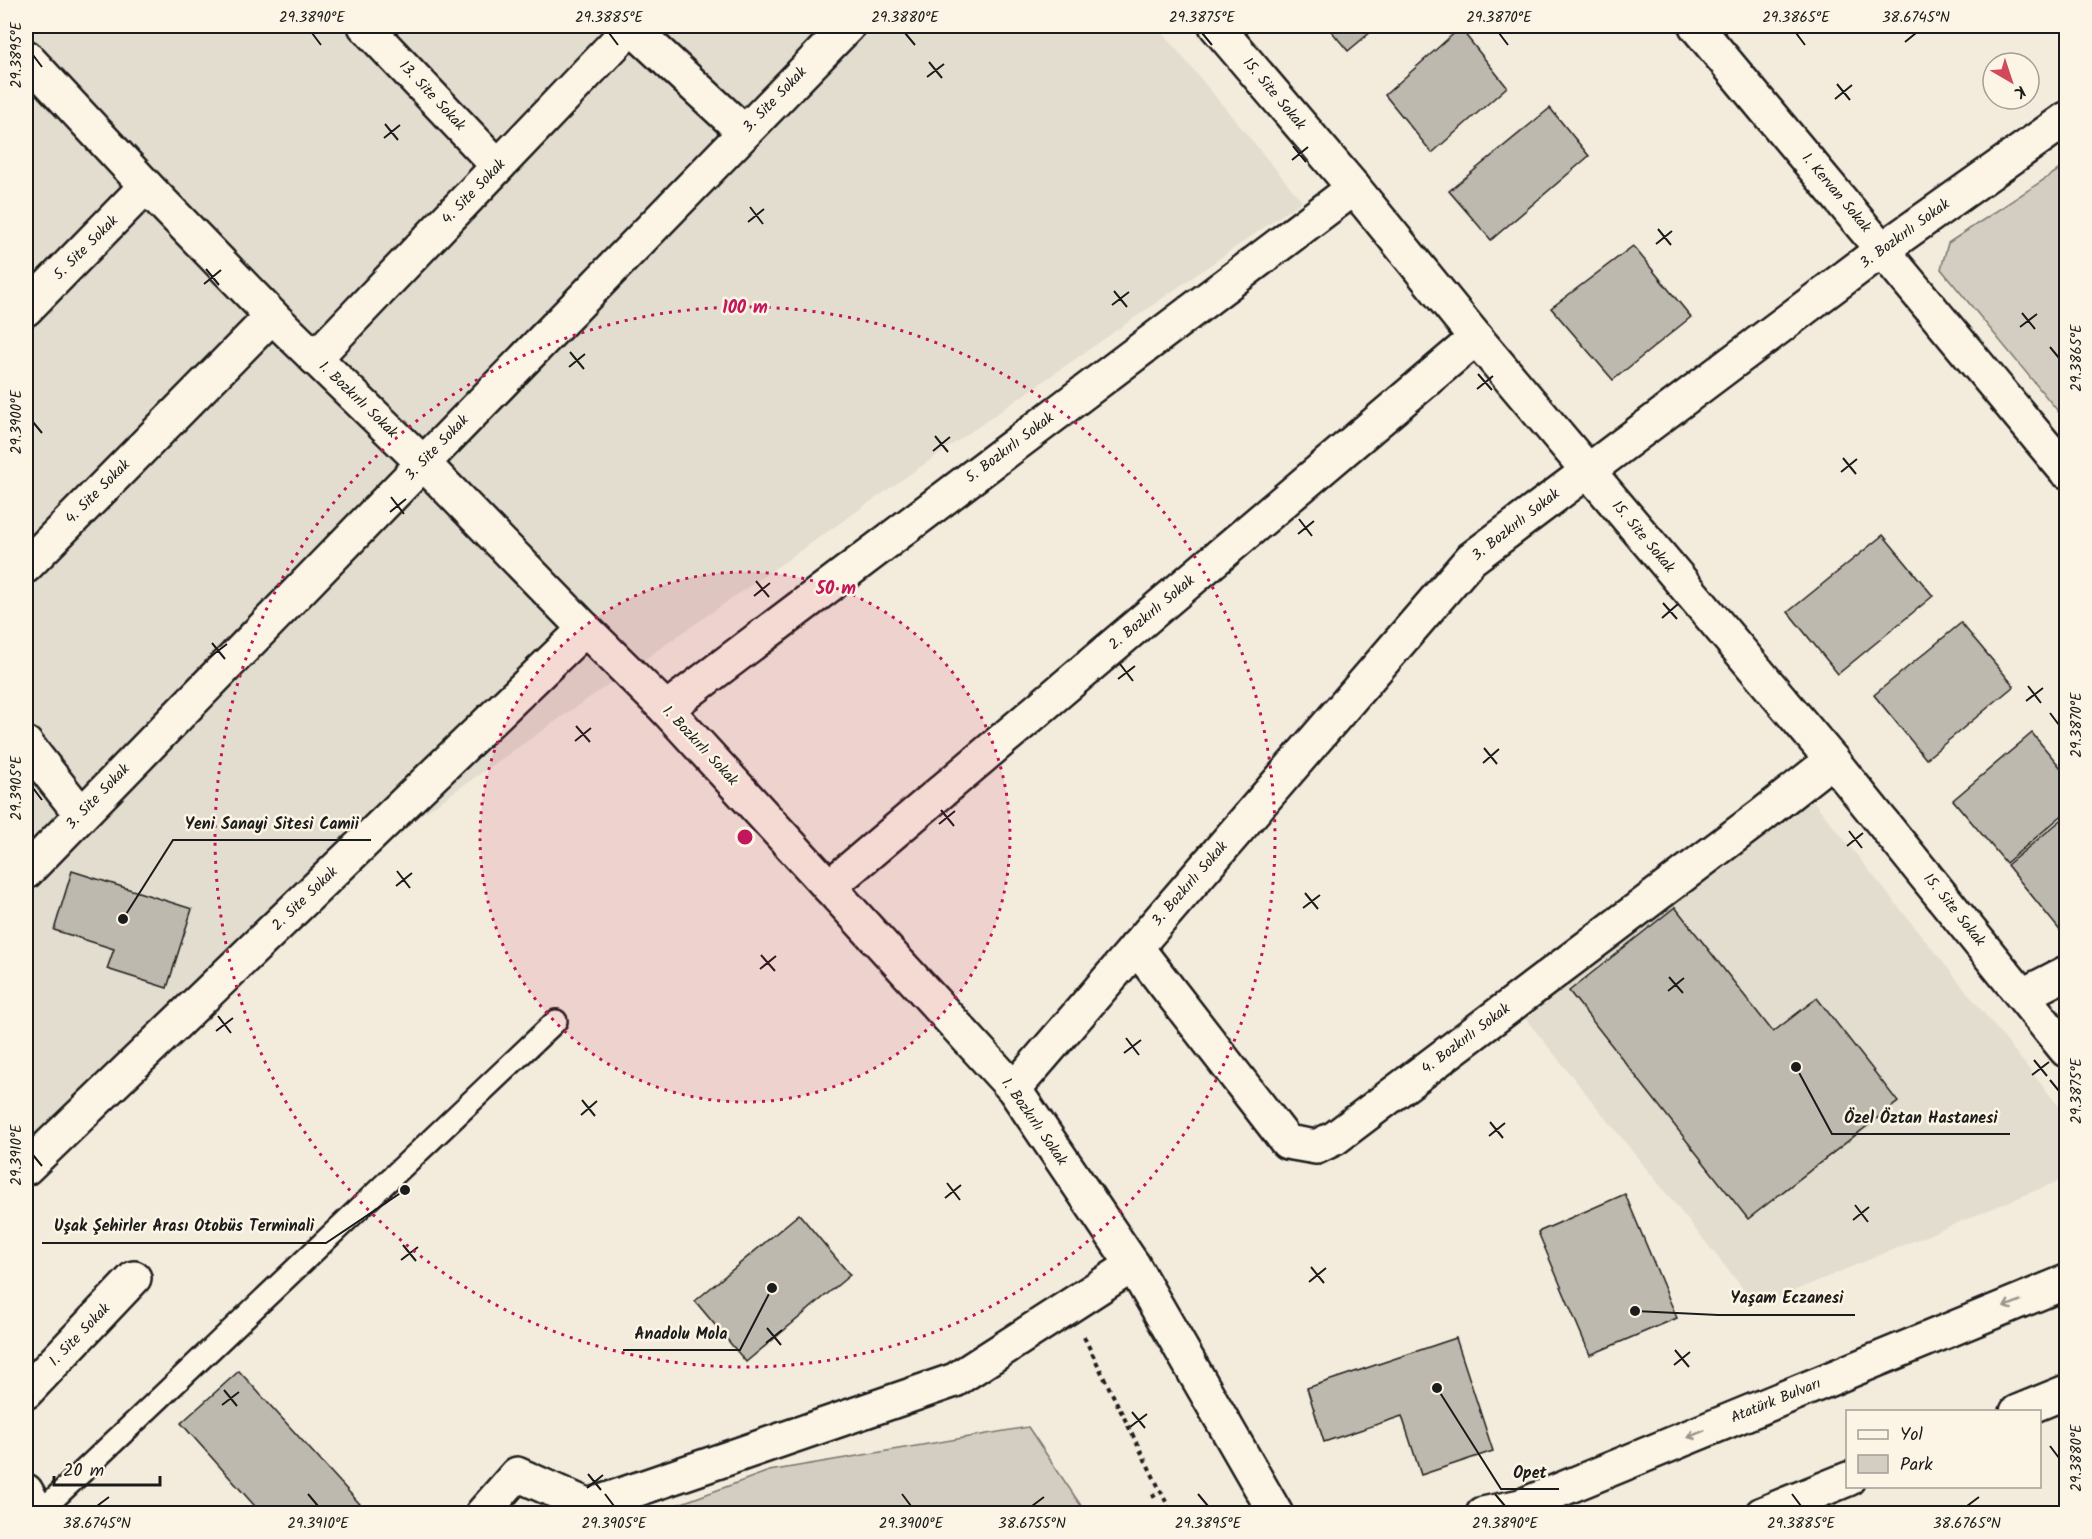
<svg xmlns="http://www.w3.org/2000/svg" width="2092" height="1539" viewBox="0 0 2092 1539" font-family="Kalam,sans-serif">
<rect width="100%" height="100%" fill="#f3ecdd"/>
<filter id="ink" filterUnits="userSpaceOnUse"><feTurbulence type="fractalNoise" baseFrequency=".0167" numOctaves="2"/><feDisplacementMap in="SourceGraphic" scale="12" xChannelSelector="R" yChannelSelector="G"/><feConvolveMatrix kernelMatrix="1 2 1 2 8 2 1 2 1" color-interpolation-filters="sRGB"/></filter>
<g filter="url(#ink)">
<g fill="#e3ddcf">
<polygon points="26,26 1157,26 1302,201 223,953 26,1143"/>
<polygon points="1806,792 2066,1115 2066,1178 1757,1306 1525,1018"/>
</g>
<g fill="#d3cec1" stroke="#78756e" stroke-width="1.5">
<polygon points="2066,165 2066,421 1941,269 1948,243"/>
<polygon points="1028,1427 1086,1513 655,1513 769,1471"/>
</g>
<g fill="#beb9ae" stroke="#1c1c1c" stroke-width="1.5">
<polygon points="1327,26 1378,26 1348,51"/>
<polygon points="1460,28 1507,87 1432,153 1385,95"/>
<polygon points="1550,108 1589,156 1491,240 1449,191"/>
<polygon points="1633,246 1691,317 1613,380 1551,308"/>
<polygon points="1883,535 1933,596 1838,674 1788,612"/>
<polygon points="1961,623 2014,686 1926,759 1874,695"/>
<polygon points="2032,733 2066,774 2066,812 2006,863 1953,800"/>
<polygon points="2066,816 2066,938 2007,865"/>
<polygon points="72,871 192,909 167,988 107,969 114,949 54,930"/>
<polygon points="1675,907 1773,1032 1817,998 1898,1102 1748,1219 1569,991"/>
<polygon points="1625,1194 1677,1318 1590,1355 1538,1232"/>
<polygon points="799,1214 850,1275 746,1362 695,1301"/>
<polygon points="1456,1338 1493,1451 1421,1475 1402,1416 1324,1442 1307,1388"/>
<polygon points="239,1371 369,1514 262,1514 181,1423"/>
</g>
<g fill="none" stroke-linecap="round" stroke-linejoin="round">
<g stroke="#1c1c1c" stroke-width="26">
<polyline id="service" points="39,1513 556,1021"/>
</g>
<g stroke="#1c1c1c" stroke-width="38">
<g id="minor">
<polyline points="365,26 498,166"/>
<polyline points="1216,26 1354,188 1476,338 1832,760 2066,1050"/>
<polyline points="1696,26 2066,471"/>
<polyline points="631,27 744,132"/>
<polyline points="26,57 146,186 272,316 423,463 585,629 666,709 1014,1089 1133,1265 1276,1514"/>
<polyline points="26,309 146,186"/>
<polyline points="315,358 632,26"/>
<polyline points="26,566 272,316"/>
<polyline points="666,709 1354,188"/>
<polyline points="26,744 81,814"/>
<polyline points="26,872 848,26"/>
<polyline points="829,887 1476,338"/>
<polyline points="1136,947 1287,1142 1316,1147 1335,1138 1761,816 1832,760"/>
<polyline points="2023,995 2066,973"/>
<polyline points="1014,1089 1471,559 1883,249 2066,119"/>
<polyline points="26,1168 585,629"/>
<polyline points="26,1392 134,1278"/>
<polyline points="26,1491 39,1514"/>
<polyline points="482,1514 517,1474 589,1506 955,1380 1133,1265"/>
</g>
</g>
<g stroke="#1c1c1c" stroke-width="38">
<g id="trunk">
<polyline points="2017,1412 2066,1392"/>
<polyline points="1483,1514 1521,1506 2066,1282"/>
<polyline points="1762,1514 1848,1479"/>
</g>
</g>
<g stroke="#1c1c1c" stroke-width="4" stroke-dasharray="4.5 4.5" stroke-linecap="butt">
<polyline points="1084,1337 1172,1514"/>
<polyline points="1152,1497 1161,1492"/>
</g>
<use href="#service" stroke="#fcf5e5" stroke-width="21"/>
<use href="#minor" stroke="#fcf5e5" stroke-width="33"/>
<use href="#trunk" stroke="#fcf5e5" stroke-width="33"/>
</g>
<defs><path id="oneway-shaft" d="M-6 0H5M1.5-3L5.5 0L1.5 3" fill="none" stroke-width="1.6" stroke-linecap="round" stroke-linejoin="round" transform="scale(1.5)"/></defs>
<g stroke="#97938b">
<use href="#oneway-shaft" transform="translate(2012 1304) rotate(158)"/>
<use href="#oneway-shaft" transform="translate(1696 1434) rotate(158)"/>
</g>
</g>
<path fill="none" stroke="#1c1c1c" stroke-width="2" d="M 312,33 L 321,45M 609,33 L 618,45M 905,33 L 915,45M 1202,33 L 1212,45M 1499,33 L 1508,45M 1796,33 L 1805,45M 1905,42 L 1916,33M 33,55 L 42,67M 929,62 L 942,78M 927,77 L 944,64M 1837,84 L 1850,100M 1835,99 L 1852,85M 385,124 L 398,140M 384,138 L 400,125M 1293,146 L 1306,162M 1292,160 L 1308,147M 750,207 L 763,224M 748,222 L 764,209M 1658,229 L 1671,245M 1656,244 L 1672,231M 206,269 L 219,285M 204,284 L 221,270M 1114,291 L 1127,307M 1112,305 L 1129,292M 2022,313 L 2035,329M 2020,327 L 2037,314M 2050,347 L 2059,358M 570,352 L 584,369M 569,367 L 585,354M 1478,374 L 1492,390M 1477,389 L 1493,376M 33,422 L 42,433M 935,436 L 948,452M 933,451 L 950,437M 1843,458 L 1856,474M 1841,472 L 1857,459M 391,497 L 404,514M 390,512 L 406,499M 1299,519 L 1312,536M 1298,534 L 1314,521M 756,581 L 769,597M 754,596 L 770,583M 1663,603 L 1677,619M 1662,618 L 1678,604M 212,643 L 225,659M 210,657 L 227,644M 1120,664 L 1133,681M 1118,679 L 1135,666M 2028,686 L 2041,703M 2026,701 L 2043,688M 2050,713 L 2059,725M 576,726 L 590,742M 575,741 L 591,728M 1484,748 L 1497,764M 1483,763 L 1499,749M 33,788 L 42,800M 941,810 L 954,826M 939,824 L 955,811M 1849,831 L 1862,848M 1847,846 L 1863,833M 397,871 L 410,888M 396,886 L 412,873M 1305,893 L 1318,909M 1303,908 L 1320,895M 761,955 L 775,971M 760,969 L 776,956M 1669,977 L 1683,993M 1668,991 L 1684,978M 218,1016 L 231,1033M 216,1031 L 233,1018M 1126,1038 L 1139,1055M 1124,1053 L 1141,1040M 2034,1060 L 2047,1076M 2032,1075 L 2049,1062M 2050,1080 L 2059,1091M 582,1100 L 595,1116M 581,1115 L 597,1101M 1490,1122 L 1503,1138M 1489,1136 L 1505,1123M 33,1155 L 42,1166M 947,1183 L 960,1200M 945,1198 L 961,1185M 1855,1205 L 1868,1222M 1853,1220 L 1869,1207M 403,1245 L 416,1261M 401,1260 L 418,1247M 1311,1267 L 1324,1283M 1309,1282 L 1326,1268M 767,1328 L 781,1345M 766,1343 L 782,1330M 1675,1350 L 1689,1367M 1674,1365 L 1690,1352M 224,1390 L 237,1406M 222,1405 L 239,1392M 1132,1412 L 1145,1428M 1130,1427 L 1147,1414M 2050,1446 L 2059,1458M 588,1474 L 601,1490M 587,1488 L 603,1475M 308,1494 L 318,1506M 605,1494 L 614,1506M 902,1494 L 911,1506M 1198,1494 L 1208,1506M 1495,1494 L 1505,1506M 1792,1494 L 1801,1506M 97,1506 L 109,1497M 1032,1506 L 1044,1497M 1967,1506 L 1979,1497"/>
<circle cx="745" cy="837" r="265" fill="#c2185b" fill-opacity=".12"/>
<g fill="none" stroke="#c2185b" stroke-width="3" stroke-dasharray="3 6">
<circle cx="745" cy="837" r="265"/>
<circle cx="745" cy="837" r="530"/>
</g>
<g text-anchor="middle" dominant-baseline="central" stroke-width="5" stroke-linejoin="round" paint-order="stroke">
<g font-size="15" fill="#1c1c1c" stroke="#fcf5e5">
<text transform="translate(1274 94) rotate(50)">15. Site Sokak</text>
<text transform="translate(432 96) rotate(47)">13. Site Sokak</text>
<text transform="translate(775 100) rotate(-46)">3. Site Sokak</text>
<text transform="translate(474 192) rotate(-46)">4. Site Sokak</text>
<text transform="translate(1836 193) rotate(50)">1. Kervan Sokak</text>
<text transform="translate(1905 234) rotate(-36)">3. Bozkırlı Sokak</text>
<text transform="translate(86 248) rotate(-45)">5. Site Sokak</text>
<text transform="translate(358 400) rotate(44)">1. Bozkırlı Sokak</text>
<text transform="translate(437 448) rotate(-46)">3. Site Sokak</text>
<text transform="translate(1010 448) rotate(-37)">5. Bozkırlı Sokak</text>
<text transform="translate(98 492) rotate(-45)">4. Site Sokak</text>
<text transform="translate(1516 525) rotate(-38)">3. Bozkırlı Sokak</text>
<text transform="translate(1643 537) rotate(50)">15. Site Sokak</text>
<text transform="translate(1152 613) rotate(-40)">2. Bozkırlı Sokak</text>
<text transform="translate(700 746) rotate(47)">1. Bozkırlı Sokak</text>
<text transform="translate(98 797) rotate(-46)">3. Site Sokak</text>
<text transform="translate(1190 884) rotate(-49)">3. Bozkırlı Sokak</text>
<text transform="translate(305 899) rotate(-44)">2. Site Sokak</text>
<text transform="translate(1954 910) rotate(51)">15. Site Sokak</text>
<text transform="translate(1466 1039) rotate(-37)">4. Bozkırlı Sokak</text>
<text transform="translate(1034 1122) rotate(55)">1. Bozkırlı Sokak</text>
<text transform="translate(80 1335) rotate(-46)">1. Site Sokak</text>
<text transform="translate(1776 1401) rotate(-22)">Atatürk Bulvarı</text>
</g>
</g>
<circle cx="745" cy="837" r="9" fill="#c2185b" stroke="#fcf5e5" stroke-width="3"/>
<g font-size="18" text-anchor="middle" font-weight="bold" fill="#c2185b" stroke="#fcf5e5" stroke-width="5" stroke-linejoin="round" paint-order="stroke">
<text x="745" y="313">100 m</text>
<text x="836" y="594">50 m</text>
</g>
<path fill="none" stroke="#1c1c1c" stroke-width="2" d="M123 919L173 840H371M1796 1067L1832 1134H2010M405 1190L326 1243H42M1635 1311L1718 1315H1855M772 1288L740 1350H623M1437 1388L1501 1489H1559"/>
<g fill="#1c1c1c" stroke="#fcf5e5" stroke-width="2">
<circle cx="123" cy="919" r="6"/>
<circle cx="1796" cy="1067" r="6"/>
<circle cx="405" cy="1190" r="6"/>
<circle cx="1635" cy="1311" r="6"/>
<circle cx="772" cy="1288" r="6"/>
<circle cx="1437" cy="1388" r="6"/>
</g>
<g font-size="16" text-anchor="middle" font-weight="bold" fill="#1c1c1c" stroke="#fcf5e5" stroke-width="5" stroke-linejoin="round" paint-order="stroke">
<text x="272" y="829">Yeni Sanayi Sitesi Camii</text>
<text x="1921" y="1123">Özel Öztan Hastanesi</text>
<text x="184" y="1231">Uşak Şehirler Arası Otobüs Terminali</text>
<text x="1787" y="1303">Yaşam Eczanesi</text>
<text x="681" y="1339">Anadolu Mola</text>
<text x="1530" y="1478">Opet</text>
</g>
<rect width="2092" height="1539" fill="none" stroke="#fcf5e5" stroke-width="66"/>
<rect x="1846" y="1410" width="195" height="78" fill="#fcf5e5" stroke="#a29e95" stroke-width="1.5"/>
<rect x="1858" y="1430" width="30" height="9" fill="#fcf5e5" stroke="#a29e95" stroke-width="1.5"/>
<text x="1900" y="1440" font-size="18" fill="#1c1c1c">Yol</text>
<rect x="1858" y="1455" width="30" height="18" fill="#d3cec1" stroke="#a29e95" stroke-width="1.5"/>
<text x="1900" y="1470" font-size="18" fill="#1c1c1c">Park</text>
<g transform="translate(2011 81) rotate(141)"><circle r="28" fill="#fcf5e5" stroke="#a29e95" stroke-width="1.5"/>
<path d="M0-4.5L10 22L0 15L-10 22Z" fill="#d1495b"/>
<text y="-9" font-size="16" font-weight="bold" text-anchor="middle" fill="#1c1c1c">K</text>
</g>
<path d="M54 1476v9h106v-9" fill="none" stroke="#1c1c1c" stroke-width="3"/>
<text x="63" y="1476" font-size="18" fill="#1c1c1c" stroke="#fcf5e5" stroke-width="4.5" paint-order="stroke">20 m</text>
<rect x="33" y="33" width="2026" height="1473" fill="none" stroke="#1c1c1c" stroke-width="2"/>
<g font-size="15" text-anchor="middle" fill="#1c1c1c">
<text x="312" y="22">29.3890°E</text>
<text x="609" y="22">29.3885°E</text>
<text x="905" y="22">29.3880°E</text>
<text x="1202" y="22">29.3875°E</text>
<text x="1499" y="22">29.3870°E</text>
<text x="1796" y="22">29.3865°E</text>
<text x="1916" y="22">38.6745°N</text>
<text transform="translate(16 55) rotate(-90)" y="5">29.3895°E</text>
<text transform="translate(2076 358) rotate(-90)" y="5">29.3865°E</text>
<text transform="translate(16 422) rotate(-90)" y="5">29.3900°E</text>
<text transform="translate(2076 725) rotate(-90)" y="5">29.3870°E</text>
<text transform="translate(16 788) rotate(-90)" y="5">29.3905°E</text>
<text transform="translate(2076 1091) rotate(-90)" y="5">29.3875°E</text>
<text transform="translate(16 1155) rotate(-90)" y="5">29.3910°E</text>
<text transform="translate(2076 1458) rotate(-90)" y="5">29.3880°E</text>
<text x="97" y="1528">38.6745°N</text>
<text x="318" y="1528">29.3910°E</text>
<text x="614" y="1528">29.3905°E</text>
<text x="911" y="1528">29.3900°E</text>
<text x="1032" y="1528">38.6755°N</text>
<text x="1208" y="1528">29.3895°E</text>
<text x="1505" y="1528">29.3890°E</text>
<text x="1801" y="1528">29.3885°E</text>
<text x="1967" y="1528">38.6765°N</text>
</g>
</svg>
